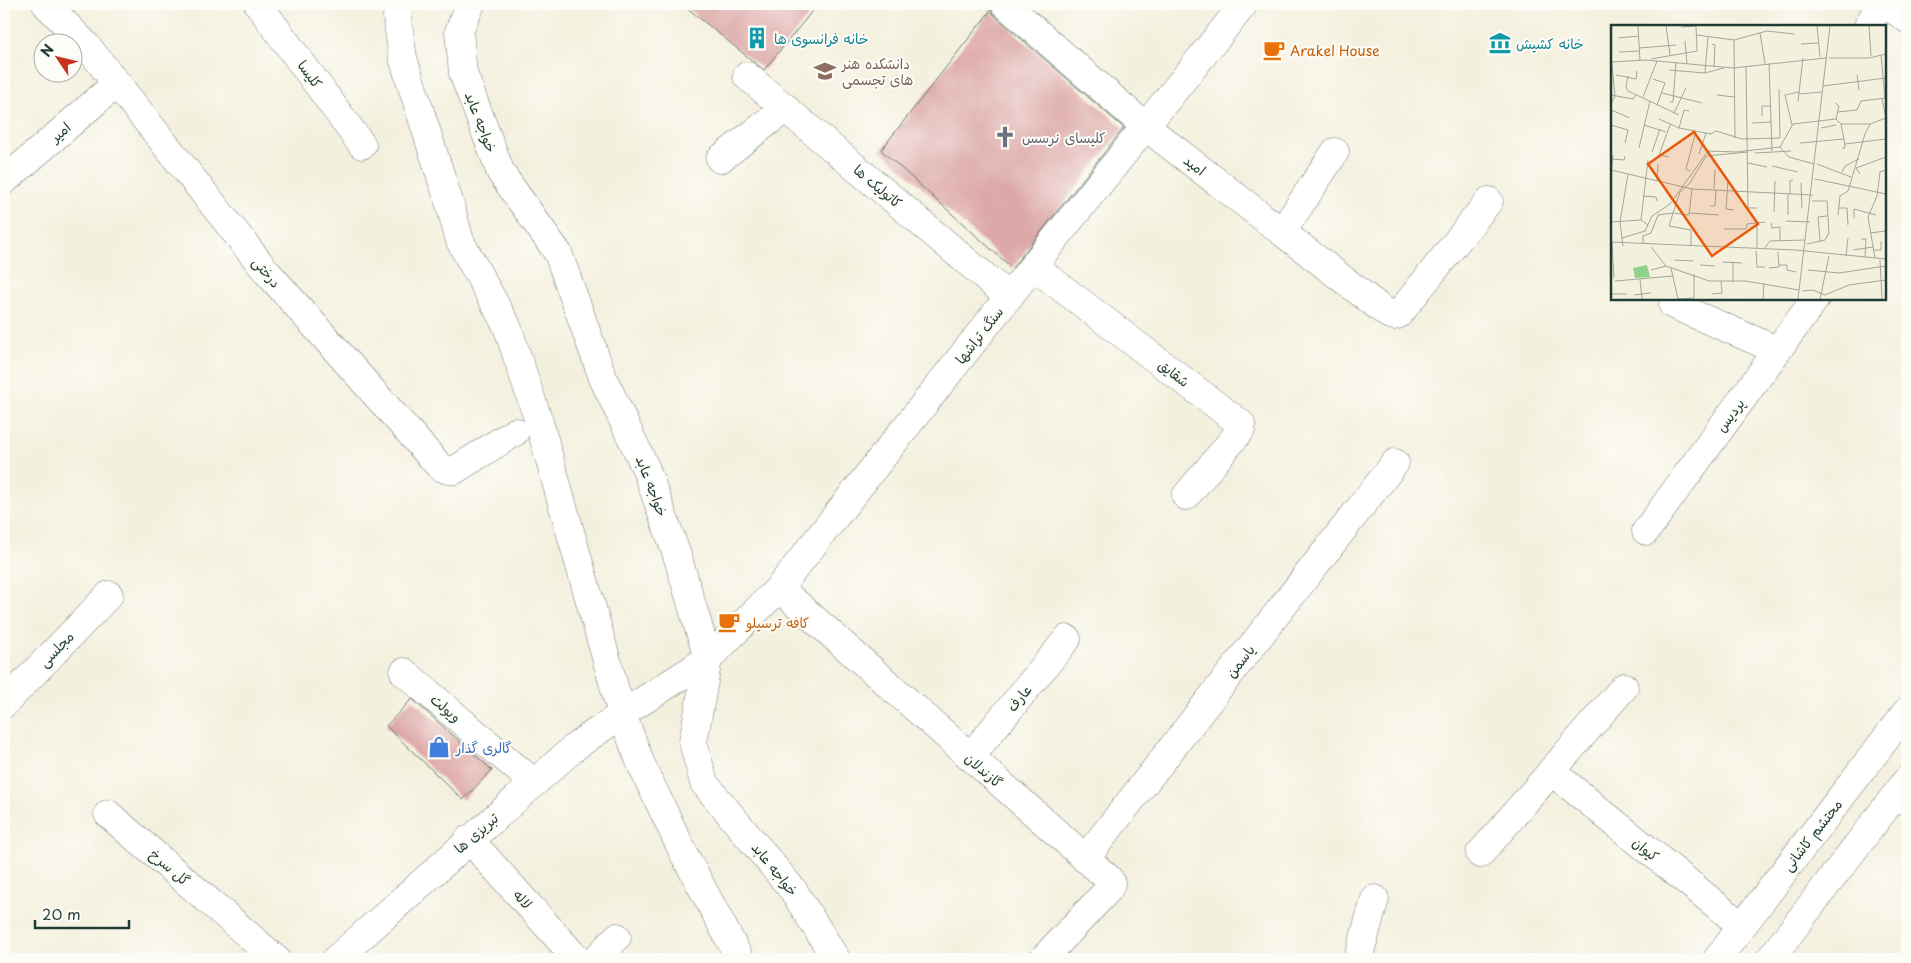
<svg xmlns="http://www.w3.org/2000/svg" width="1911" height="963" viewBox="0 0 1911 963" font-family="'Playpen Sans','Playpen Sans Arabic',sans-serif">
<rect width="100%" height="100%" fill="#fdfcf7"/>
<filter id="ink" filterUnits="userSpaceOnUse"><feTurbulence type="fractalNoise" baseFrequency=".02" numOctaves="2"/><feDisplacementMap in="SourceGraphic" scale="10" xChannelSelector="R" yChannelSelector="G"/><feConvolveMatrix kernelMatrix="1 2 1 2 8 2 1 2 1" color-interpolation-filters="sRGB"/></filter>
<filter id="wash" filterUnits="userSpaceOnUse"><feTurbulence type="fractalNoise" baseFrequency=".0096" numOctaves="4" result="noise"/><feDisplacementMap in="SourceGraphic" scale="20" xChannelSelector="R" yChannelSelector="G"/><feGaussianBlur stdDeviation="1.12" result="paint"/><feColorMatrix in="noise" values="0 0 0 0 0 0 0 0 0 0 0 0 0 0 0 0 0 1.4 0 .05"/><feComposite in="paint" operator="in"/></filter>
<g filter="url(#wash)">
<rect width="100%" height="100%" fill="#f4f0de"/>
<g id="blocks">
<g fill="#dda9a8">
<polygon points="682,4 818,4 764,70"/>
<polygon points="991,10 995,16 1124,128 1012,268 881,150"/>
<polygon points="412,699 492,770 463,800 386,726"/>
</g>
</g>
</g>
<g filter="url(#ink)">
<use href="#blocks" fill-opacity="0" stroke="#6a7c70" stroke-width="1"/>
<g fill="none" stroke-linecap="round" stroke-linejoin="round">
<g stroke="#6a7c70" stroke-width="29">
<g id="minor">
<polyline points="46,4 87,46 266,271 440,467 448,470 455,470 515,432"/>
<polyline points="258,4 362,145"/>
<polyline points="398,4 397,17 403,58 450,205 460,241 507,326 539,422 622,714 641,764 684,854 740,959"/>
<polyline points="471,4 459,31 463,73 501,173 558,253 603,378 646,469 677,555 708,659 693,742 704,783 793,890 836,959"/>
<polyline points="1005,4 1146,127 1388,314 1394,316 1399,314 1489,201"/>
<polyline points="1885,4 1907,19"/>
<polyline points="1868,26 1880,4"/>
<polyline points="747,76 1009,297"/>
<polyline points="720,159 786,108"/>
<polyline points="4,181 117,83"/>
<polyline points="1282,232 1335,152"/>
<polyline points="1033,266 1241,424 1241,430 1186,496"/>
<polyline points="1673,305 1777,350"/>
<polyline points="1646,531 1815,299"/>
<polyline points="779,588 1109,879 1111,883 1109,889 1043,959"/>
<polyline points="404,672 534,783"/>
<polyline points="4,704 109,595"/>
<polyline points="970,757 1067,639"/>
<polyline points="1551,771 1742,926"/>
<polyline points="108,814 276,959"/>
<polyline points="469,839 577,959"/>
<polyline points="1480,854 1624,687"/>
<polyline points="1085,859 1395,463"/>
<polyline points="336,959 576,746 622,714 708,659 779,588 1033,266 1244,4"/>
<polyline points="596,959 617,937"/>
<polyline points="1358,959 1375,899"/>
</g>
</g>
<g stroke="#6a7c70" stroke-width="29">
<g id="secondary">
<polyline points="1717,959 1907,711"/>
<polyline points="1770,959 1907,780"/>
</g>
</g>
<use href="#minor" stroke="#fff" stroke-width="28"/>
<use href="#secondary" stroke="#fff" stroke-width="28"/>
</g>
</g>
<defs>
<g id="building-bare" transform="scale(1.725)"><path d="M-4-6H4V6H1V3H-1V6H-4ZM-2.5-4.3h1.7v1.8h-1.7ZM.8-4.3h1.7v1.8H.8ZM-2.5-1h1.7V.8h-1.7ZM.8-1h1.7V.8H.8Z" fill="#0f9aa8" stroke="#fdfcf7" stroke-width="2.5" paint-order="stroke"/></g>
<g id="museum-bare" transform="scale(1.725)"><path d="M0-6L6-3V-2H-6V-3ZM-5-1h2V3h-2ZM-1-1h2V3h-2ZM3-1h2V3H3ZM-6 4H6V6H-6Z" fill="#0f9aa8" stroke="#fdfcf7" stroke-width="2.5" paint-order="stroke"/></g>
<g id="cafe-bare" transform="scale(1.725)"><path d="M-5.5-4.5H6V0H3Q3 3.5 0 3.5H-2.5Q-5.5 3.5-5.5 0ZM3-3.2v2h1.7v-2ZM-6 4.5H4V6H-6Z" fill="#e8710a" stroke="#fdfcf7" stroke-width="2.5" paint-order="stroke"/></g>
<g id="university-bare" transform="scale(1.725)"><path d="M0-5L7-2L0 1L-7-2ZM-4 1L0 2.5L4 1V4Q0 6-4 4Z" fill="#8d6e63" stroke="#fdfcf7" stroke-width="2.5" paint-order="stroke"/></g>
<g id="church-bare" transform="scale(1.725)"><path d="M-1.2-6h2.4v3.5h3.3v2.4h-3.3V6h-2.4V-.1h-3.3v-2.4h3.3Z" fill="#6b7280" stroke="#fdfcf7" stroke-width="2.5" paint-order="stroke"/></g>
<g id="shop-bare" transform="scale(1.725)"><path d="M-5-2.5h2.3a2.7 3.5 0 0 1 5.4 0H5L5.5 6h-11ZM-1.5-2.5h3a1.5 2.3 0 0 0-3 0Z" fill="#3f7fe0" stroke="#fdfcf7" stroke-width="2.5" paint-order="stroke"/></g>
</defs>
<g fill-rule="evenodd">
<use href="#building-bare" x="757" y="38"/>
<use href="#museum-bare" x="1500" y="43"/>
<use href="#cafe-bare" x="1274" y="50"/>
<use href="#university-bare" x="825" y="71"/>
<use href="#church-bare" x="1005" y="137"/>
<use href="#cafe-bare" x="729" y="622"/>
<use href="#shop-bare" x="439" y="747"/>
</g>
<g text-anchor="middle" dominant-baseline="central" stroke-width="4" stroke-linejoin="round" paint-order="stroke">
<g font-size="14" fill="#0d838f" stroke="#fdfcf7" text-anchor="start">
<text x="774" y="38">خانه فرانسوی ها</text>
<text x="1516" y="43">خانه کشیش</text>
</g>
<g font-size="14" fill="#c56008" stroke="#fdfcf7" text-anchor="start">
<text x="1290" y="50">Arakel House</text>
<text x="746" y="622">کافه ترسیلو</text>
</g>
<g font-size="14" fill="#785e54" stroke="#fdfcf7" text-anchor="start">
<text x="842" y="63">دانشکده هنر<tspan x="842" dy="16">های تجسمی</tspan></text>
</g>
<g font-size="14" fill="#1f3d34" stroke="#fdfcf7">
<text transform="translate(310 74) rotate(54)">کلیسا</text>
<text transform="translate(481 122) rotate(69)">خواجه عابد</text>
<text transform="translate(60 132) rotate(-41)">امیر</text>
<text transform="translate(1195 165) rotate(38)">امید</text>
<text transform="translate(878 186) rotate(40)">کاتولیک ها</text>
<text transform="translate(267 272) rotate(50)">درختی</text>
<text transform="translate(979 335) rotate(-52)">سنگ تراشها</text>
<text transform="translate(1174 373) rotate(37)">شقایق</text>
<text transform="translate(1730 415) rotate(-54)">پردیس</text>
<text transform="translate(652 486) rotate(69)">خواجه عابد</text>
<text transform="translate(56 649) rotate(-46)">مجلسی</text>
<text transform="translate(1240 661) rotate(-52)">یاسمن</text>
<text transform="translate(1019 698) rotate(-51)">عارف</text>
<text transform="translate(446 708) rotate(40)">ویولت</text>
<text transform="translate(984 770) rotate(41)">گازندلان</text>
<text transform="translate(476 833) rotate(-41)">تبریزی ها</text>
<text transform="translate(1812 835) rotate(-52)">محتشم کاشانی</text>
<text transform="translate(1646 849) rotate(39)">کیوان</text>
<text transform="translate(170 867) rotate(41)">گل سرخ</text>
<text transform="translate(775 869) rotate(51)">خواجه عابد</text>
<text transform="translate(523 899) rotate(48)">لاله</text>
</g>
<g font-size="14" fill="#5b616d" stroke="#fdfcf7" text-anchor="start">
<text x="1022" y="137">کلیسای نرسس</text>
</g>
<g font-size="14" fill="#366cbe" stroke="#fdfcf7" text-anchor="start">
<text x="456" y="747">گالری گذار</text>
</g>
</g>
<g transform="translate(1611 25)">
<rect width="275" height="275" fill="#f4f0de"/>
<path d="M 36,240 L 39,252 L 24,253 L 22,243 Z" fill="#8ed28b"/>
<path fill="none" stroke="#9fa89a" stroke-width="1" d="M 27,1 L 29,36M 55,1 L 59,30M 206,1 L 209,32M 258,1 L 260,31M 70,2 L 85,1M 149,8 L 154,39M 86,10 L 123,15 L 156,6 L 183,9M 7,13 L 28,11M 123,15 L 124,113M 74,16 L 76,39M 101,19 L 104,20 L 103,42M 190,19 L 208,18M 28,23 L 65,20M 8,27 L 29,26M 0,30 L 4,71 L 0,79M 270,30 L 274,73M 218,33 L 258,33 L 275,29M 40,34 L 86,26 L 85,1M 0,37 L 35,35 L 122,43 L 215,33M 158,38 L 161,126M 135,41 L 137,183 L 146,183M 58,45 L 94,48 L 113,43M 94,48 L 97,11M 5,50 L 25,54 L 26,46M 246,50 L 248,65M 17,51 L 15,62 L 17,66 L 68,90M 42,54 L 54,58 L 46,80M 212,61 L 275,53M 51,68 L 91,78M 188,69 L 211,67M 0,70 L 22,74 L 25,70M 106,70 L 123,72M 32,72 L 46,36M 187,76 L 192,33M 59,77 L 62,77 L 65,37M 224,78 L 228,81 L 225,94M 0,85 L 19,93M 227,87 L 246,85 L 250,76 L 275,73M 63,88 L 75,63M 151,91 L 151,81 L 160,81M 48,94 L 68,103 L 100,109 L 105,106 L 131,114 L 169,113 L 168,64M 225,94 L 230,99 L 233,114 L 234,123 L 231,123M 141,98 L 160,97M 230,99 L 259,99M 0,100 L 17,105 L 14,118M 33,100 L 55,107M 181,100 L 174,70 L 188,67M 68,103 L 73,85 L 78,86M 210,103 L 225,100M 189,118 L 233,114M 234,119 L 275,114M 169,122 L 178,132 L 203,139M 28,123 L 39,76M 41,127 L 49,104M 144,128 L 180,126M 88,129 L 95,108M 58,132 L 48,130 L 59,100M 2,134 L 13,135 L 14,131M 137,138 L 156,142M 206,139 L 240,152M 161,141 L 187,147M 0,145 L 81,164 L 202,170M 79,146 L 75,144 L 85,106M 231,147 L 234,141 L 248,134M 0,148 L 2,130M 249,149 L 245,143 L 275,132M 204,154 L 275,169M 46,155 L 47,139M 117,155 L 115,184 L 123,185M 190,158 L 191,183M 103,165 L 104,145M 179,169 L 179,156 L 182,155M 32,171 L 45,172 L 46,176M 99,181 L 104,181 L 105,165M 227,183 L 236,183 L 237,200M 163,187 L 164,156M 78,188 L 108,190M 177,190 L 177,169M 227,190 L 229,171 L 237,166 L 254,109 L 259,99 L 275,93 L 271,74M 243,193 L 243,184 L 265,190M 30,195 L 37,135M 175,196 L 199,197M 0,197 L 30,195 L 37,200M 160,198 L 161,203 L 169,202 L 169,216M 113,204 L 135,204 L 136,199 L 154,197M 259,208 L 275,206M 11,213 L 34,206 L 41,191 L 59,179 L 97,126 L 125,127 L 169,122 L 182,99 L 225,94M 250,214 L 255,214 L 254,232M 209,216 L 207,192 L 216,191M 0,217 L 184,225 L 275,234M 1,217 L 3,253M 32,218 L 32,211 L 40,208 L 47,190 L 62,188 L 69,167 L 79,158 L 95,131 L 137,127M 196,219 L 214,215 L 218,208 L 216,176 L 201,176M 12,221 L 9,197 L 17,149M 80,221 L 80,205 L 58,201 L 62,188 L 78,190 L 81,164M 40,222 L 55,241 L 98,256 L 134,256 L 188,265M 146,223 L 146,197M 153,224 L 159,216 L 194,215M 242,225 L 262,222M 263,225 L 270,225 L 270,216M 145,226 L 146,242 L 154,242M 235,231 L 237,213M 264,233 L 257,192 L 266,171 L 269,147 L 275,145M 63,235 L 82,236M 269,235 L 271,274M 111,237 L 131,238M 122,238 L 122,257M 89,240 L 104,241M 168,240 L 176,240 L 176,245 L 185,247M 60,243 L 67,274M 158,243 L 168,242 L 167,227M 40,245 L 55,241M 197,245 L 228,248 L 275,241M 29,254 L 31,274M 4,256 L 62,251M 191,266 L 202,265 L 214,270 L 238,260 L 275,255M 0,269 L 16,269M 101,269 L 111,268 L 110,256M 23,270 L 40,268M 67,274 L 83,273 L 83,249M 152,274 L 153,258M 187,274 L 219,1M 209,274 L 218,231"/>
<path fill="#e8590c" fill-opacity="0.15" stroke="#e8590c" stroke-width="2.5" d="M 83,107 L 147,199 L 101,231 L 37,139 Z"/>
<rect width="275" height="275" fill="none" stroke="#1f3d34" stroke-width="2.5"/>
</g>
<rect width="1911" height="963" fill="none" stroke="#fdfcf7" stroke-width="20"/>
<g transform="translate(58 58) rotate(305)"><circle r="24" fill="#fdfcf7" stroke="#a4b0a9"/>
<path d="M0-4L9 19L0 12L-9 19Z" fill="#c8321e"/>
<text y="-8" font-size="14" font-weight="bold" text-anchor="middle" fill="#1f3d34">N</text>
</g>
<path d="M35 920v8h94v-8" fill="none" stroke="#1f3d34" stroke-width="2.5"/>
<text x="42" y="920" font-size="15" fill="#1f3d34" stroke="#fdfcf7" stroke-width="4" paint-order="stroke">20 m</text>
</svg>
